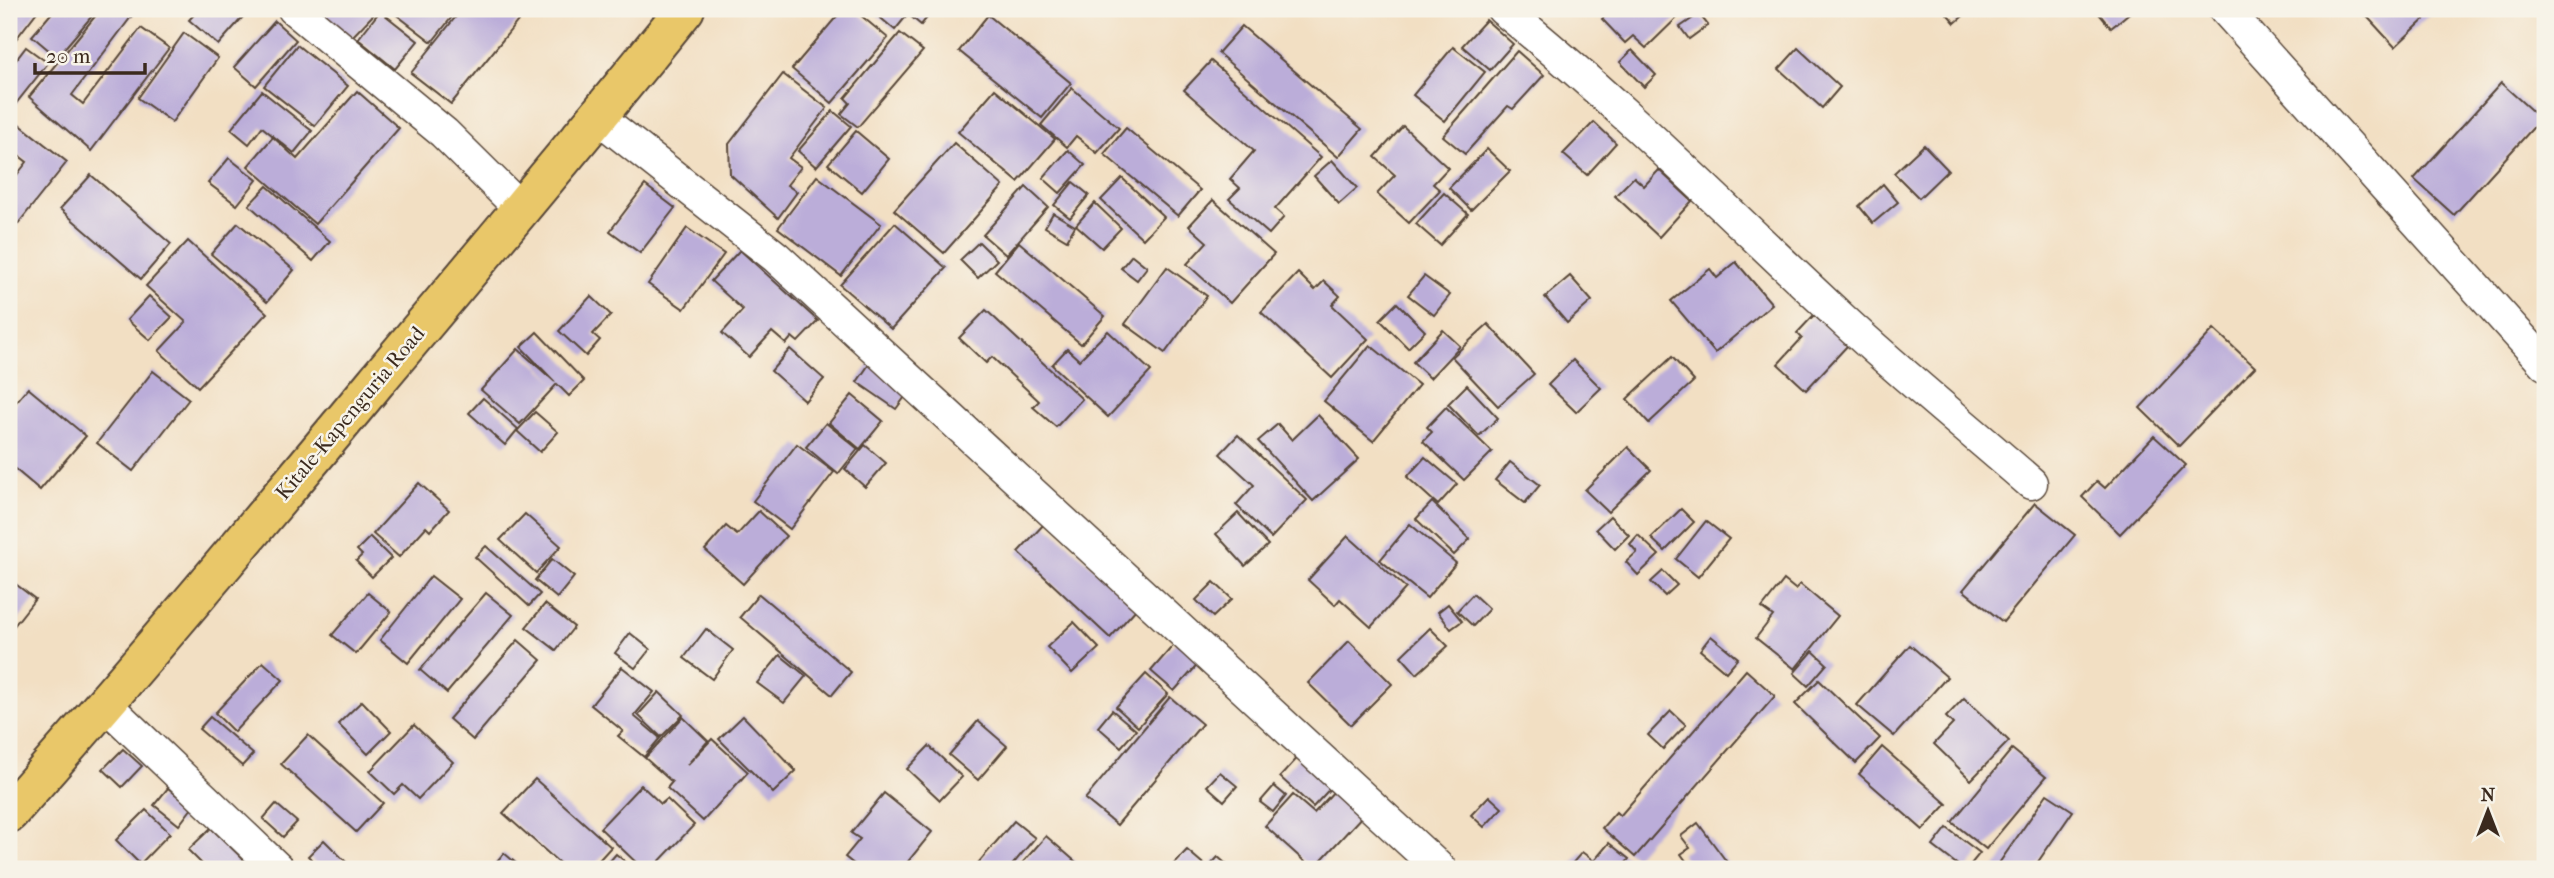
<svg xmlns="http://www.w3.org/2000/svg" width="2554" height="878" viewBox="0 0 2554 878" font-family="'IM FELL French Canon',serif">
<rect width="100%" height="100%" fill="#f7f3e8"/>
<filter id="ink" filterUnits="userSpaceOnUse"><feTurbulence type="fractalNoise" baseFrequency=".0143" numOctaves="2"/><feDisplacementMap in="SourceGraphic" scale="14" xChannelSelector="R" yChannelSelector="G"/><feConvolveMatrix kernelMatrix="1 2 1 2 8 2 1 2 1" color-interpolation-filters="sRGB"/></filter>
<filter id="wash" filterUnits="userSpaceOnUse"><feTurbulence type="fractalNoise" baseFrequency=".00686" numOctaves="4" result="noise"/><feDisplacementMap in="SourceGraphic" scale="28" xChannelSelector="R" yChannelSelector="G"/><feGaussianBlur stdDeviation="1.57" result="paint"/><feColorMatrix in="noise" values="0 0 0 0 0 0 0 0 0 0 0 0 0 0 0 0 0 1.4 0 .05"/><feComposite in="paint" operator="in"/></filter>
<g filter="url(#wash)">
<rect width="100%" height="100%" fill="#f2dfc3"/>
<g id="blocks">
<g fill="#bbadd9">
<polygon points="9,9 39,9 9,48"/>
<polygon points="55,9 98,9 57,57 32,36"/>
<polygon points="101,9 137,9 72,95 83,104 141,28 169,48 91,151 29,97"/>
<polygon points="199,9 247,9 249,10 218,45 189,20"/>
<polygon points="318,9 373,9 376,12 350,39"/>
<polygon points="389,9 450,9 455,13 432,42"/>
<polygon points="462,9 526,11 451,104 411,73"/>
<polygon points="843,9 853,9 888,38 832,103 792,69"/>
<polygon points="870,9 934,9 921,25 908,14 895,30"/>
<polygon points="1608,9 1686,9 1646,48 1633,36 1625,43 1602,19 1610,11"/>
<polygon points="1943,9 1971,9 1955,23"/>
<polygon points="2095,9 2134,9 2111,28"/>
<polygon points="2362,9 2428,9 2432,12 2395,47 2361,10"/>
<polygon points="380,11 418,41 395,69 358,39"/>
<polygon points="1699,14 1708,25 1689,39 1680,27"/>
<polygon points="988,15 1071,83 1042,118 959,51"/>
<polygon points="1486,20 1513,44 1490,70 1462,46"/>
<polygon points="275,21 296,40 256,86 234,67"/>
<polygon points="1242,26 1362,129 1338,157 1218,53"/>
<polygon points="184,33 218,58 172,122 138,98"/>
<polygon points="900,33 923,51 858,127 841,114 850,103 845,98"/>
<polygon points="297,45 348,86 315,126 264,86"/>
<polygon points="26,47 48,63 14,106 9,102 9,60 13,64"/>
<polygon points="1453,47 1485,72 1445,121 1413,95"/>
<polygon points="1798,48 1840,87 1822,108 1779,69"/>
<polygon points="1632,50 1656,75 1644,87 1620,62"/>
<polygon points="1517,51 1544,75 1513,109 1508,106 1465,154 1443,136"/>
<polygon points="1211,61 1321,157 1275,209 1284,217 1269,234 1229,199 1240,188 1230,179 1254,151 1184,90"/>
<polygon points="783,74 827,108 789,158 801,167 787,185 797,192 778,218 730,174 729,144"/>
<polygon points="2501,83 2541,119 2454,215 2414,179"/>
<polygon points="1072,88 1119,128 1097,153 1076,136 1067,147 1041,125"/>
<polygon points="995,89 1055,139 1018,182 958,132"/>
<polygon points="262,91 312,131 294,153 262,127 249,144 231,129"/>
<polygon points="357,91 399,128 315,224 248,166 273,137 297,159"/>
<polygon points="833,111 851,126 816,167 798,151"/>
<polygon points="9,116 67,162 9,235 9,185 27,162 18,155 9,167"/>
<polygon points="1594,122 1616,143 1587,175 1563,154"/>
<polygon points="1403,126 1448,168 1433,184 1440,190 1409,223 1377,194 1395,175 1375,157"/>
<polygon points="1126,128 1200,190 1178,216 1104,154"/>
<polygon points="856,131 889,159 862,192 828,164"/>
<polygon points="954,143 1003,186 944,253 894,210"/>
<polygon points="1924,145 1948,170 1919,198 1894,173"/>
<polygon points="1487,149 1510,171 1471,210 1449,188"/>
<polygon points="1068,150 1085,165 1060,193 1043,178"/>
<polygon points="229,158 257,180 237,205 208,183"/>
<polygon points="1332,160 1357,188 1339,204 1314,176"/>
<polygon points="1659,170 1692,201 1659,237 1615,196 1634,177 1644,186"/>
<polygon points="91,175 171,244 141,279 60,209"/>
<polygon points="817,176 881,224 841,276 778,228"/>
<polygon points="1122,178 1164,217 1143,239 1101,200"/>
<polygon points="1073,182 1089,195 1070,218 1054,205"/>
<polygon points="1883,184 1898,202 1873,223 1859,206"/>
<polygon points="645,185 675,208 640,253 610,231"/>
<polygon points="267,186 330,241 313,261 249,205"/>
<polygon points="1026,187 1048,207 1006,255 983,235"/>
<polygon points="1444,193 1468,214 1440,245 1416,224"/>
<polygon points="1213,200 1274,254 1230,303 1187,264 1207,242 1189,226"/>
<polygon points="1095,203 1121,228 1102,248 1076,225"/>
<polygon points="1053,213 1075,226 1067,240 1045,227"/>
<polygon points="238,223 294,270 267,302 211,254"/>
<polygon points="895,223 946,268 891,329 840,285"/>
<polygon points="687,228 724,254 684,309 648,284"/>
<polygon points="188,241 267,313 198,387 159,351 186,322 146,286"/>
<polygon points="979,242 997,260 978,278 960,260"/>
<polygon points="1019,242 1105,316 1081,344 995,271"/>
<polygon points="740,250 818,321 798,342 792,337 786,344 772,332 749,357 722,333 743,310 711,281"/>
<polygon points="1132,255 1147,267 1137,280 1121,268"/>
<polygon points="1736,262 1772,304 1715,353 1671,301 1710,269 1717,278"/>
<polygon points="1167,267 1207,296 1165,353 1125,324"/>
<polygon points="1298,273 1315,290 1324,281 1340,296 1332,305 1368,339 1332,378 1261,312"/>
<polygon points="1424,276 1450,295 1434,315 1408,295"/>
<polygon points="1570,276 1592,301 1567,323 1545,297"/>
<polygon points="149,296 172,317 150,340 127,320"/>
<polygon points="591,296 611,315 593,334 600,340 586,356 559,331"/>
<polygon points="1397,303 1425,331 1408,348 1380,320"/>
<polygon points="986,310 1082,399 1056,427 1033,407 1039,401 992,357 986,363 959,338"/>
<polygon points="1814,315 1848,345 1806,390 1778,364 1802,338 1797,333"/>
<polygon points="1488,324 1534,374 1498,406 1452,357"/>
<polygon points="2214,329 2255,367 2179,446 2140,408"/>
<polygon points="1443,330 1460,346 1430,378 1413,362"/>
<polygon points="1108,331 1151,371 1108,417 1052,365 1067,349 1079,360"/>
<polygon points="537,332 584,381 569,396 557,384 520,424 481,390 518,349 555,382 521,347"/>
<polygon points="1370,345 1419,385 1373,441 1324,401"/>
<polygon points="790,349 824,379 805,401 771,371"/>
<polygon points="1672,357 1694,381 1649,423 1627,399"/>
<polygon points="1573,360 1601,388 1576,412 1548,385"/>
<polygon points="870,363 910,390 896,409 857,382"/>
<polygon points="153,371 189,399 133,471 97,443"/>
<polygon points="1467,385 1498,418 1479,436 1448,404"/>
<polygon points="28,388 86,436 40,490 9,464 9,410"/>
<polygon points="852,395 883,421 860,449 829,423"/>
<polygon points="483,398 518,429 505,445 469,413"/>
<polygon points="1446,407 1492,452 1464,480 1423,441 1432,432 1427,427"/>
<polygon points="535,412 558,432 540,452 517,431"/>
<polygon points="1318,415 1359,459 1313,501 1258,441 1278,424 1292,440"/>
<polygon points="826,423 858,449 838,474 806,447"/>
<polygon points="1238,435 1307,500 1271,538 1236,505 1254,485 1220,454"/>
<polygon points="2154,436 2186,465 2120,534 2082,497 2097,481 2105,488"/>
<polygon points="797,444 834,472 790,529 753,501"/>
<polygon points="865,445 886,463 865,487 845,469"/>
<polygon points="1628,447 1651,470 1608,512 1585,490"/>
<polygon points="1425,457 1457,484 1438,505 1407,477"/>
<polygon points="1510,462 1540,485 1525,503 1495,480"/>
<polygon points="419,483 449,510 430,531 426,527 399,557 373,534"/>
<polygon points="1432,502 1470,539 1454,555 1416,519"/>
<polygon points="2035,503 2075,535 2003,622 1963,590"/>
<polygon points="1681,509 1694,522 1665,551 1651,538"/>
<polygon points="759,511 786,536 743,584 705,550 726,526 737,535"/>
<polygon points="1238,513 1268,545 1245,566 1216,534"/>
<polygon points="525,514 561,546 536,573 500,540"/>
<polygon points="1610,516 1629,535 1615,549 1596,529"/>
<polygon points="1706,521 1729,539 1698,577 1676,559"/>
<polygon points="1045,523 1137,608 1110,638 1018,552"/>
<polygon points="1410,524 1456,563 1427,598 1380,560"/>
<polygon points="1638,535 1659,555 1638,575 1626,562 1637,552 1630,544"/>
<polygon points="1348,536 1406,588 1371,627 1340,599 1335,605 1308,580"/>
<polygon points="370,537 391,558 372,577 356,561 362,555 357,550"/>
<polygon points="486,546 540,594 529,606 475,557"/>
<polygon points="552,559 574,577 557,598 535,580"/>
<polygon points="1663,571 1677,585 1665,596 1651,582"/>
<polygon points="431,576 460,599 408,663 380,640"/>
<polygon points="9,579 35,599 9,632"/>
<polygon points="1784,580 1795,589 1800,584 1838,616 1795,669 1756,638 1773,616 1762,608"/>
<polygon points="1214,582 1232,599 1213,617 1196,600"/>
<polygon points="368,593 391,612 356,654 332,635"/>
<polygon points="486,593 513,615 447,693 420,670"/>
<polygon points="759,594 851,672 832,695 740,617"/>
<polygon points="1473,594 1489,609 1473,626 1457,611"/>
<polygon points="545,604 574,627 556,650 526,627"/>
<polygon points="1448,604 1462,621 1451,629 1438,612"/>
<polygon points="1074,622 1099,648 1072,673 1047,647"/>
<polygon points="1430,628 1448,646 1417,674 1401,656"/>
<polygon points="706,629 733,650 712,679 684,658"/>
<polygon points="630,633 650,649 635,668 615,653"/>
<polygon points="1711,636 1738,658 1726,672 1700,650"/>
<polygon points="518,640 541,660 473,740 449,719"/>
<polygon points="1178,640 1202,660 1174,691 1151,671"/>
<polygon points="1349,641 1392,684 1351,725 1308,683"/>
<polygon points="1910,645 1947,677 1894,736 1857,705"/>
<polygon points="1813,651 1827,664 1808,686 1794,673"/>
<polygon points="780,655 806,676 784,703 757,683"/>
<polygon points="263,662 283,680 234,732 215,713"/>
<polygon points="622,667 654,692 634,716 660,738 644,757 618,736 623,731 591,705"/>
<polygon points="1746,670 1775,696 1635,857 1602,828 1616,812 1620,816"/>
<polygon points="1146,674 1168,694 1138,727 1116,707"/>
<polygon points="1819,680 1880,738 1856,763 1795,704"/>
<polygon points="659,692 683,715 661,737 638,715"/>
<polygon points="1170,697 1202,724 1117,825 1085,799"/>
<polygon points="1964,698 2009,741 1971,780 1934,744 1953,724 1946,717"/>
<polygon points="362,701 391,731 368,754 338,724"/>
<polygon points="1112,710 1136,730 1121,747 1098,727"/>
<polygon points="1671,711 1686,725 1663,749 1648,735"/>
<polygon points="743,716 796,771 773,793 719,739"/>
<polygon points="210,717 253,754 242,766 199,729"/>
<polygon points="683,717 708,741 687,765 712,739 748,772 703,821 667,788 672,782 645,758"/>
<polygon points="978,721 1007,746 978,780 949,755"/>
<polygon points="414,725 453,762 418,799 403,785 394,794 370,771"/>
<polygon points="308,735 383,803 356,832 281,764"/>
<polygon points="929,746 962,777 940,800 907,769"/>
<polygon points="1882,747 1947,804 1923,830 1859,774"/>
<polygon points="123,749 142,766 122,787 103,769"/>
<polygon points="2012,749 2046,777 1986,849 1952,822"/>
<polygon points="1302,753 1335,783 1313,807 1280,777"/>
<polygon points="1220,772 1237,786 1224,801 1207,786"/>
<polygon points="535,779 611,847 591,869 566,869 503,813"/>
<polygon points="641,785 661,804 667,799 694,825 652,869 643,869 600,828"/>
<polygon points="1274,786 1286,796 1273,812 1260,802"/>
<polygon points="168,788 192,808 179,825 154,805"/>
<polygon points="1336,789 1364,814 1313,869 1265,826 1293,795 1314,813"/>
<polygon points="884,793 932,832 902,869 860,869 845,857 860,839 851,833"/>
<polygon points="2047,794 2073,811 2033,869 1995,869"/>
<polygon points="1489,796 1502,808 1484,827 1471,815"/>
<polygon points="276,804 297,822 283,837 263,819"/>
<polygon points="146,810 170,833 140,864 116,840"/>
<polygon points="1014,821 1035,838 1009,869 973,869"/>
<polygon points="1698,823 1732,869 1692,869 1681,854 1690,848 1681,836"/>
<polygon points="211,828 249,865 245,869 207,869 188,850"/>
<polygon points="1947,828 1980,853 1967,869 1963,869 1933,846"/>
<polygon points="1046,836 1084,869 1017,869"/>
<polygon points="324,840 353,869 321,869 308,856"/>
<polygon points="1609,843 1629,859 1621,869 1575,869 1570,866 1582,852 1594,861"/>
<polygon points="1187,850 1208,868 1218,857 1232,869 1173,869 1171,867"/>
<polygon points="504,853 517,864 512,869 490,869"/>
<polygon points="616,854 634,869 603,869"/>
</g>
</g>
</g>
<g filter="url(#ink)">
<use href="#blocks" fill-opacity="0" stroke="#564537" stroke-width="2"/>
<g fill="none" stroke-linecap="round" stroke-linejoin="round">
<g stroke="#564537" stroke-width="35">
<g id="minor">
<polyline points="294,9 444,133 521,209"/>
<path d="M 1503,9 C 1621,104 1728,213 1839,316 C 1901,374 1967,427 2031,483"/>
<polyline points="2225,9 2545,364"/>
<polyline points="598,117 776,257 1440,869"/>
<polyline points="105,704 278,869"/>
</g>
</g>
<g stroke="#564537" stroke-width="42">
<path id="trunk" d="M 9,813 C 134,672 255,528 375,383 C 479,259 584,135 685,9"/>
</g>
<use href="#minor" stroke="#fff" stroke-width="32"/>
<use href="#trunk" stroke="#e9c769" stroke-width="38"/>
</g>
</g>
<g text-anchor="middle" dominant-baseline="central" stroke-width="5" stroke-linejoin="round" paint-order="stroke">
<g font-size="21" fill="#3b2a1e" stroke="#f7f3e8">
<text transform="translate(350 413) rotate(-50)">Kitale-Kapenguria Road</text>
</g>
</g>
<rect width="2554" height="878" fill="none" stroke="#f7f3e8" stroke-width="35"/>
<g transform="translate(2488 811)" stroke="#f7f3e8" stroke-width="5" paint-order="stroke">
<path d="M0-5L12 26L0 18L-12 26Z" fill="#3b2a1e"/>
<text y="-10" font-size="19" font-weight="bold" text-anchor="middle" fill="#3b2a1e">N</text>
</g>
<path d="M35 63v10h110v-10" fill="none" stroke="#3b2a1e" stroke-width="3.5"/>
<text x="46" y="63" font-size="21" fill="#3b2a1e" stroke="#f7f3e8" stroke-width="5" paint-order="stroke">20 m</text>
</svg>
